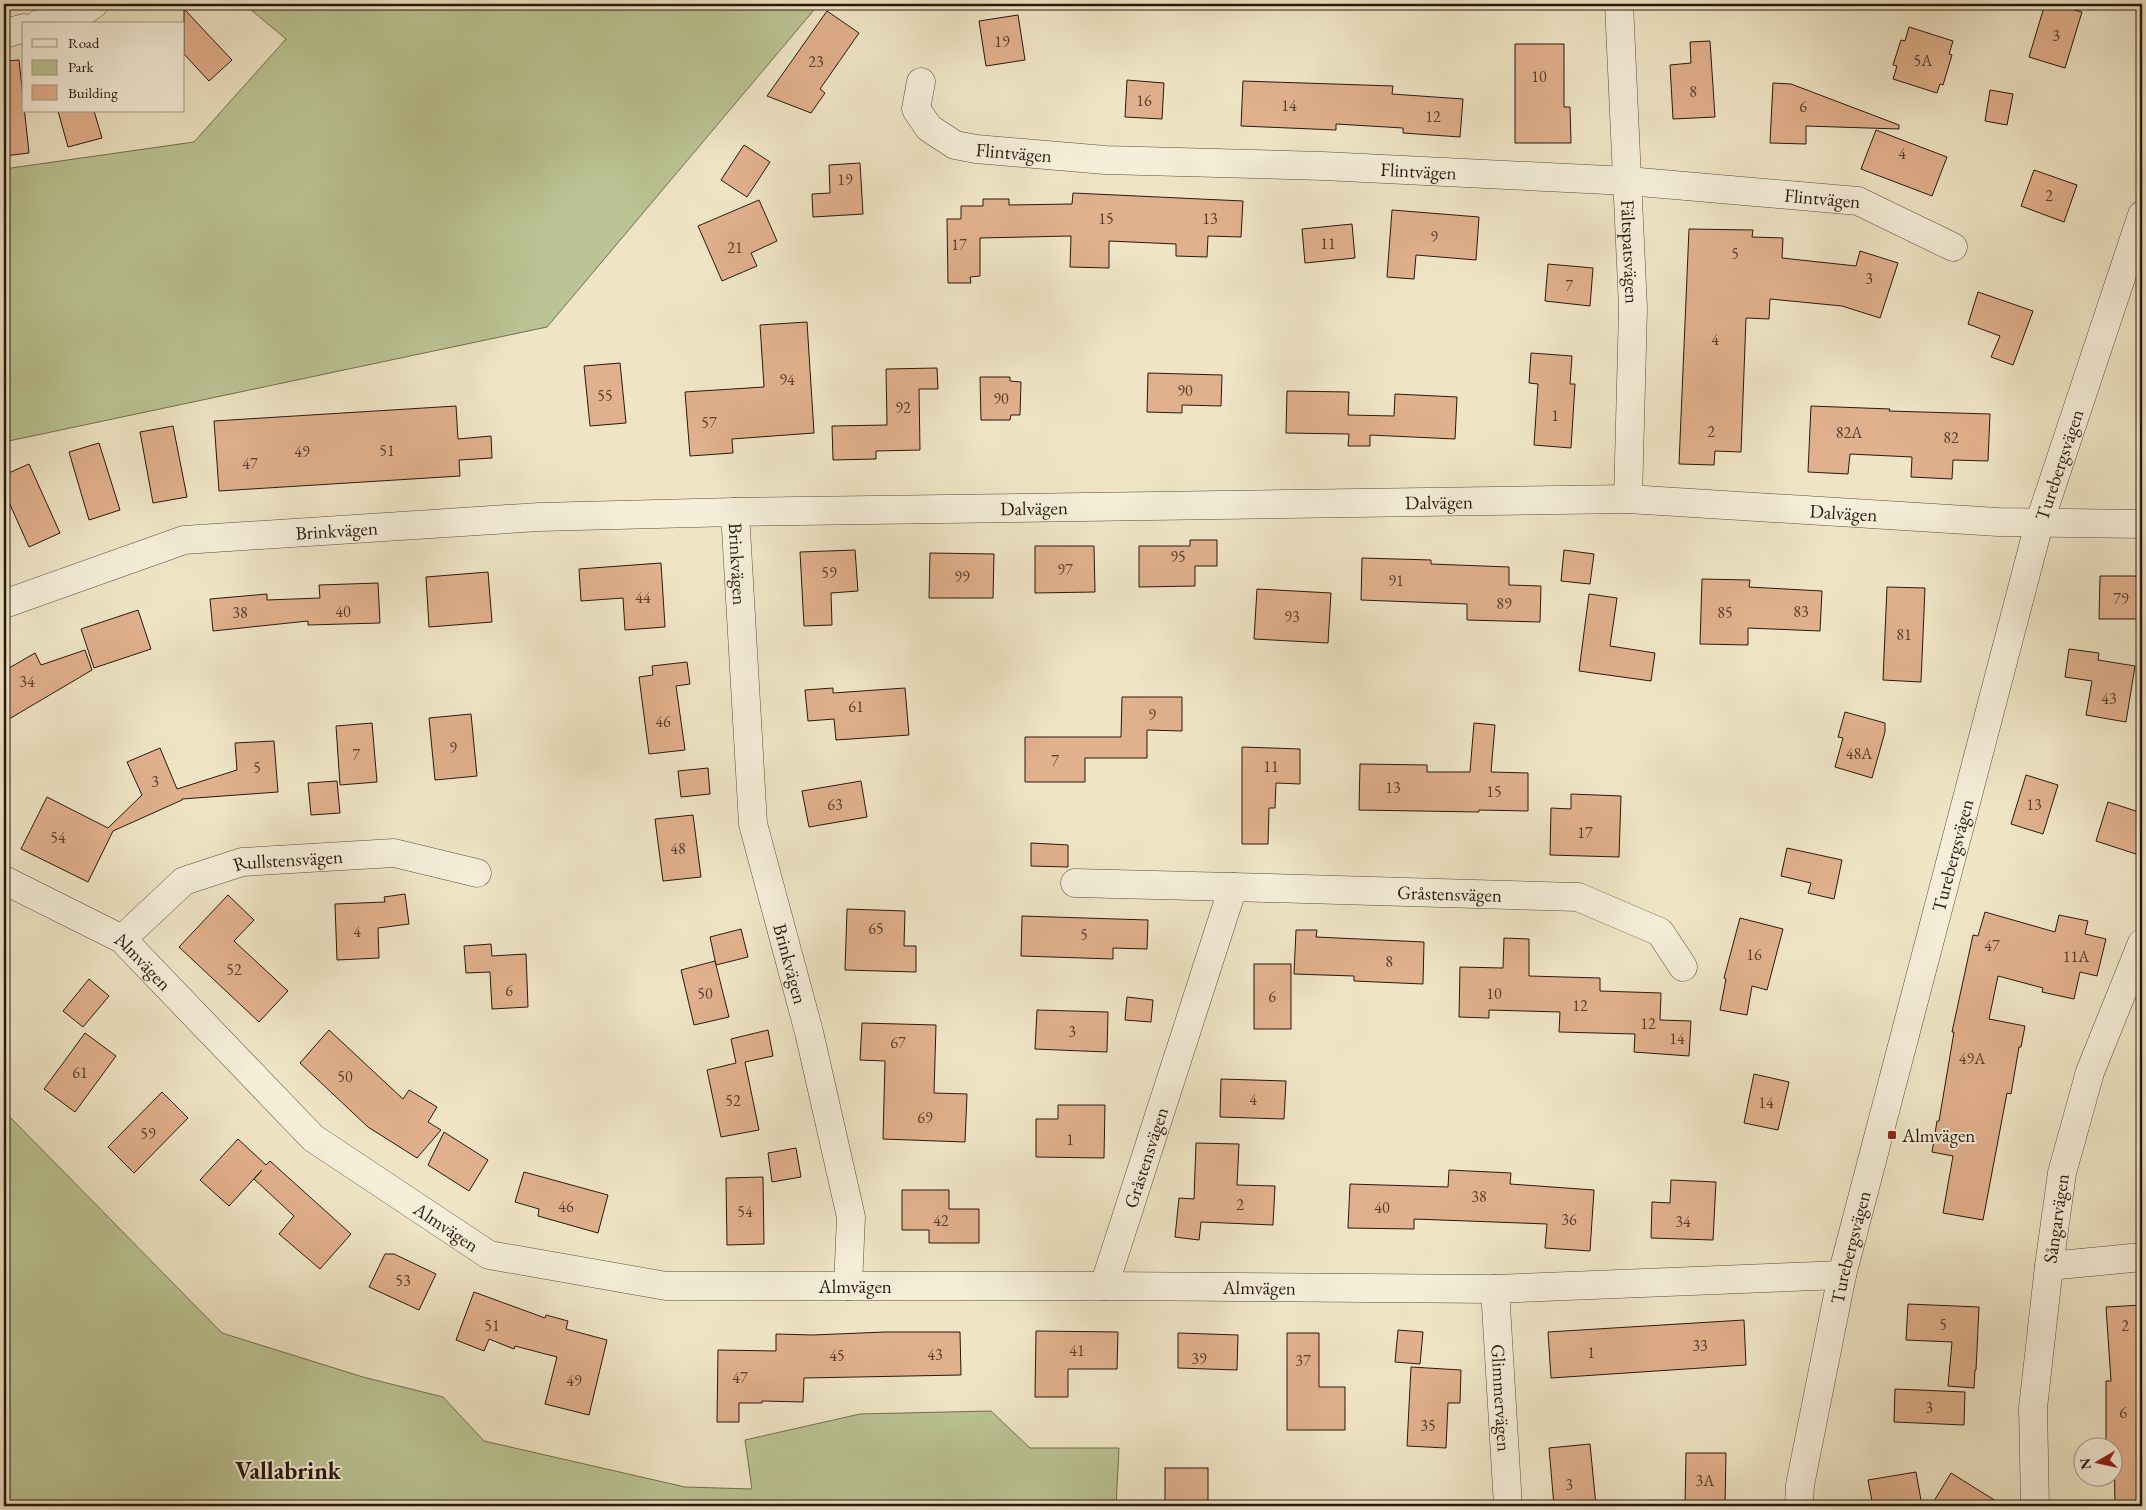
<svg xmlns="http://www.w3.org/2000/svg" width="2146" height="1510" viewBox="0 0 2146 1510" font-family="'EB Garamond',serif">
<rect width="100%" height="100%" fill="#efe5c5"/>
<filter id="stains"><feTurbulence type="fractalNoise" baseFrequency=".004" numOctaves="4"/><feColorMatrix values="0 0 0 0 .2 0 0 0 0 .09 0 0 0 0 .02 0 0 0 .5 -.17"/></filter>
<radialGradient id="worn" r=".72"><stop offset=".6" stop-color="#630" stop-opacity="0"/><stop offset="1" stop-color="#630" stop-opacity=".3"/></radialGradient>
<g fill="#bbc494" stroke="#726e52">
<polygon points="244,4 819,4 547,327 4,442 4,169 194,142 286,39"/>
<polygon points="4,1111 222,1333 363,1377 443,1397 484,1441 685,1487 752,1489 745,1440 860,1414 991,1411 1030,1448 1119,1448 1116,1506 4,1506"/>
</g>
<g fill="#e1b08c" stroke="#281810">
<polygon points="2045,4 2053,4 2082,12 2065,68 2029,57"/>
<polygon points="184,9 232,60 209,81 184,54"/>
<polygon points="827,11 859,33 820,89 825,93 811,113 767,96"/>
<polygon points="1018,15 1025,60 986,66 979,21"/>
<polygon points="1909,27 1953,41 1949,54 1952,55 1943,85 1940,84 1937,93 1893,79 1897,66 1893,65 1901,40 1905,41"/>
<polygon points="1710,41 1715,117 1673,119 1670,65 1691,63 1690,42"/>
<polygon points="1515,44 1564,44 1564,107 1570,107 1571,143 1515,143"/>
<polygon points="19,60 29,153 4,156 4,61"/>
<polygon points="1127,80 1164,83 1162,119 1125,117"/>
<polygon points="1243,81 1393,86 1392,94 1463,99 1460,137 1403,133 1403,128 1336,124 1336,130 1241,126"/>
<polygon points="1773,83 1791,84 1899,125 1899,129 1806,126 1806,144 1770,143"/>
<polygon points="1990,90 2013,94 2007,125 1985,121"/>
<polygon points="58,111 94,111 102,138 68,147"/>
<polygon points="1876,130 1947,157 1932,196 1861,169"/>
<polygon points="744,145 770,162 747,197 721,180"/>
<polygon points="860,163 863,214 813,217 812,194 830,193 829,165"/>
<polygon points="2034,170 2077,185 2064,222 2021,206"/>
<polygon points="1073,193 1243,201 1241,237 1208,236 1207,257 1176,256 1176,244 1109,241 1109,268 1070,267 1071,236 980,238 980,276 970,277 971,283 948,283 947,219 961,219 961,206 983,206 983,199 1009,199 1009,205 1072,204"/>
<polygon points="759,200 777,241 751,253 757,266 722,281 698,226"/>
<polygon points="1392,210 1479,217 1476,260 1416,255 1414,279 1387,277"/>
<polygon points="1352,224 1355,258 1305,263 1302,229"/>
<polygon points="1689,229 1753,230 1752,237 1783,238 1782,258 1856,266 1860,251 1898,263 1880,318 1842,306 1770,299 1769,319 1746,318 1741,452 1715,451 1714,465 1679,464"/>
<polygon points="1548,264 1593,268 1590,306 1545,301"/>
<polygon points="1978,292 2033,311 2013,365 1991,357 2000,336 1968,324"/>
<polygon points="807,322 814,433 732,439 733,453 690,456 685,392 764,387 760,325"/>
<polygon points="1531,353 1572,356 1570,384 1575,384 1571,448 1534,445 1538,384 1529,383"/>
<polygon points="620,363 626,423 590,426 584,366"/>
<polygon points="937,368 938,389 919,389 920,450 876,451 876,459 833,460 832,426 887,425 886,369"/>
<polygon points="1148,373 1222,375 1221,406 1182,405 1182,413 1147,412"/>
<polygon points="980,377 1010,377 1010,381 1021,382 1020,415 1011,415 1010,420 981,420"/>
<polygon points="1287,391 1349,392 1348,415 1394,416 1395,394 1457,397 1455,439 1370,435 1370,446 1348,446 1349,434 1286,433"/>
<polygon points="456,406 458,439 491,436 492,458 459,460 460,476 219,491 214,421"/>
<polygon points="1811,406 1890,409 1889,411 1990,414 1988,461 1953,460 1952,479 1911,477 1912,457 1850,454 1848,474 1808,472"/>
<polygon points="173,426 187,497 153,503 140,432"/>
<polygon points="99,443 120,510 89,520 69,452"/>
<polygon points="29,464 60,533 29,547 4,491 4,475"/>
<polygon points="1190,540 1217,540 1217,566 1195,566 1195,586 1139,587 1139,546 1190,546"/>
<polygon points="1035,546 1094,546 1095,592 1035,593"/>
<polygon points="855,550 858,591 831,593 832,625 804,626 800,552"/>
<polygon points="1564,550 1594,554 1590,584 1561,581"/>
<polygon points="930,553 994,554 993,598 929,598"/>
<polygon points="1362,558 1431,560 1431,564 1509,567 1509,585 1541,586 1540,622 1467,620 1467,604 1361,600"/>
<polygon points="661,563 665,627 625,630 623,598 581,601 579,569"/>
<polygon points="488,572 492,622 429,627 426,577"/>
<polygon points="2100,576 2142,576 2142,619 2099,619"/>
<polygon points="1702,579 1750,580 1749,587 1822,591 1820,631 1748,628 1748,645 1700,644"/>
<polygon points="378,583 380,623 308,625 308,621 213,631 210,599 267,594 267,600 320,598 319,585"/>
<polygon points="1887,587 1925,588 1921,682 1883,680"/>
<polygon points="1257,589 1331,593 1328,643 1254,639"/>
<polygon points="1589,594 1617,598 1610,646 1655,653 1651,681 1579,671"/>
<polygon points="138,610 151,649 94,668 81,629"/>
<polygon points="2069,649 2099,653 2098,660 2135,666 2126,722 2086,715 2092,681 2065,677"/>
<polygon points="85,650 92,670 4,722 4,671 35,653 41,665"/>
<polygon points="687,662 690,684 676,686 685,750 649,754 639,677 653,675 652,666"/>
<polygon points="833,688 833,693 905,688 909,735 836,740 834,719 808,721 805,690"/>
<polygon points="1122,697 1182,697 1182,731 1147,730 1147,758 1085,758 1085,782 1025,782 1025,737 1121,737"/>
<polygon points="1845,712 1885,723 1885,732 1872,778 1835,767 1843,738 1838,737"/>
<polygon points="471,714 477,776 435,780 429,718"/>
<polygon points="372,723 377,782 340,785 336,726"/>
<polygon points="1474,723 1495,725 1491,772 1528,773 1528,811 1479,810 1479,812 1359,810 1360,764 1427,765 1427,772 1470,772"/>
<polygon points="274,741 278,792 182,799 182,800 113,831 88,882 21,849 47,797 108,828 142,795 127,762 160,748 177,789 237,770 235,743"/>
<polygon points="1242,747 1300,749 1300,784 1276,783 1275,808 1269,808 1268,844 1242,844"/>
<polygon points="708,768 710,794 681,797 678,771"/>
<polygon points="2026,775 2058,785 2043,834 2011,824"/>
<polygon points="337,781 340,813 311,815 308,783"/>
<polygon points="861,781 867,817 809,827 802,791"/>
<polygon points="1571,794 1621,796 1619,857 1550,855 1551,808 1571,809"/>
<polygon points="2108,802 2142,813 2142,856 2096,841"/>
<polygon points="693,815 701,877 663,881 655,819"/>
<polygon points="1031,843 1068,845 1068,867 1031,866"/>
<polygon points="1787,848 1842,860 1834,899 1808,893 1811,883 1781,876"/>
<polygon points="405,894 409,924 378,928 379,958 337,960 335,904 385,902 384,897"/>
<polygon points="228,895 254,920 234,941 288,991 259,1022 179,947"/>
<polygon points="847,909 905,911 904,946 916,946 916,972 845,970"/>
<polygon points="1985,912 2055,932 2059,915 2088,921 2085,934 2106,939 2097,976 2080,972 2074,999 2042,992 2043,988 1998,976 1989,1019 2025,1026 2021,1047 2019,1047 2011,1094 2007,1093 1983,1220 1943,1213 1953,1156 1932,1152 1937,1121 1939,1121 1954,1032 1952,1032 1973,935 1978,936"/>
<polygon points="1022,916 1148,920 1147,949 1113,948 1113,959 1021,956"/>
<polygon points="1740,918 1783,929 1767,990 1752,986 1747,1015 1720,1010 1726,979 1724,978"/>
<polygon points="741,929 748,957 716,965 710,937"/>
<polygon points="1296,930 1317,930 1316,937 1424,942 1423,984 1354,981 1354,976 1294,974"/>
<polygon points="1504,938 1529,939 1529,976 1600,978 1600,991 1661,993 1660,1020 1691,1021 1689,1056 1634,1052 1635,1034 1559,1032 1560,1012 1489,1010 1489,1018 1459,1017 1460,967 1503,968"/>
<polygon points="491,944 492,956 526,954 528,1007 492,1009 490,972 466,973 464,946"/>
<polygon points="715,961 729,1017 694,1025 681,970"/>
<rect x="1254" y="964" width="37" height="65"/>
<polygon points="89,979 109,996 83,1027 63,1011"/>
<polygon points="1127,997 1153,1000 1151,1022 1125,1020"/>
<polygon points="1037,1010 1108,1012 1107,1052 1035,1049"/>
<polygon points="862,1023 936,1025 934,1093 967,1094 965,1142 883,1139 885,1061 860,1060"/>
<polygon points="329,1030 403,1099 409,1090 437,1107 428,1122 441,1130 417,1158 368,1127 300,1063"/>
<polygon points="768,1030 773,1056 745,1062 759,1130 721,1137 707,1070 736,1063 731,1039"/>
<polygon points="85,1033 116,1056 75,1112 44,1089"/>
<polygon points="1754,1074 1789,1082 1778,1130 1744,1123"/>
<polygon points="1221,1079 1286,1081 1284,1119 1220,1117"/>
<polygon points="162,1092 188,1118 134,1173 108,1147"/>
<polygon points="1058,1105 1105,1105 1104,1158 1036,1157 1036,1119 1058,1119"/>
<polygon points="444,1132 488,1160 469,1191 428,1165"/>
<polygon points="238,1139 266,1165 270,1161 351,1234 320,1269 279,1234 294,1216 254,1179 262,1170 229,1206 200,1180"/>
<polygon points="1196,1143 1239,1144 1237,1185 1275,1186 1273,1225 1201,1222 1199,1240 1175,1237 1179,1198 1194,1199"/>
<polygon points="796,1148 801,1177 772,1182 768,1153"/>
<polygon points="1449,1170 1511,1173 1510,1184 1594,1190 1590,1251 1545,1248 1547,1224 1414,1219 1414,1229 1348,1228 1350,1184 1448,1187"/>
<polygon points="524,1172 608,1195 598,1233 538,1216 539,1209 515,1202"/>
<polygon points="763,1177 764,1244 727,1245 726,1178"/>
<polygon points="1671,1180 1716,1182 1713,1240 1651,1238 1652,1202 1670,1203"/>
<polygon points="902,1190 949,1190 949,1209 979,1209 979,1243 929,1243 929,1230 902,1230"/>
<polygon points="385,1254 394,1254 436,1274 419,1310 369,1287"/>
<polygon points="474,1292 545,1318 546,1315 568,1321 566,1329 607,1340 589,1415 545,1404 557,1357 515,1346 514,1349 489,1339 484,1351 456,1340"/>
<polygon points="1908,1304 1979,1307 1976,1370 1975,1370 1974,1388 1948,1386 1952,1342 1906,1340"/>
<polygon points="2142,1305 2142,1506 2115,1506 2114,1444 2106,1444 2106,1381 2111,1381 2106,1307"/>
<polygon points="1744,1320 1746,1365 1551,1378 1548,1332"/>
<polygon points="1398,1330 1423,1332 1420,1364 1395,1362"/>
<polygon points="1036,1331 1118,1332 1117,1369 1068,1369 1068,1397 1035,1397"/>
<polygon points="885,1332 960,1332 961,1375 804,1378 803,1402 762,1401 762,1403 739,1403 739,1422 717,1422 718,1350 776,1351 776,1334 813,1335"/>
<polygon points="1178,1333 1238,1335 1237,1370 1178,1368"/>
<polygon points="1287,1333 1319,1333 1319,1387 1345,1387 1345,1430 1287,1430"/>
<polygon points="1411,1367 1461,1370 1460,1403 1448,1403 1446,1448 1407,1446"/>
<polygon points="1895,1389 1965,1392 1964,1425 1894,1422"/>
<polygon points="1590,1444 1596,1506 1554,1506 1549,1448"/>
<polygon points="1686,1453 1726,1453 1725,1506 1685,1506"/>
<rect x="1165" y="1468" width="43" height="38"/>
<polygon points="1916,1472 1922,1506 1873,1506 1868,1480"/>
<polygon points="1951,1473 2004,1506 1931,1506"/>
</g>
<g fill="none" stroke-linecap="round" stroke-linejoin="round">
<g stroke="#5a4b3d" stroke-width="29">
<g id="minor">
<path id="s1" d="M 1619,4 L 1633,308 L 1628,499"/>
<polyline points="39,24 85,10 94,4"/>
<polyline points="4,34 24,28"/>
<path id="s2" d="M 921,82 L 916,109 L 929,128 L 955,145 L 976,149 L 1105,160 L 1323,166 L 1628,181 L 1858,201 L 1953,247"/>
<path id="s3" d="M 735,512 L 1628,499 L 1998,522 L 2142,524"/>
<path id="s4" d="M 4,604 L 184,540 L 539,517 L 735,512 L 753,824 L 809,1032 L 851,1217 L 848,1286"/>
<path id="s5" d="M 4,880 L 122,939 L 313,1138 L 489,1255 L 666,1286 L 1104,1286 L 1495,1289 L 1842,1275"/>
<polyline points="1075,883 1233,887"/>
<path id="s6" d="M 122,939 L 184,881 L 242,862 L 394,853 L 477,873"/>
<polyline points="2049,1266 2142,1257"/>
<path id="s7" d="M 1104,1286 L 1233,887 L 1578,897 L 1660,932 L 1683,967"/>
<path id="s8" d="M 1495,1289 L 1508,1506"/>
<path id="s9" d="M 1799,1506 L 1800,1485 L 1842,1275 L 2039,524 L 2142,215"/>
<path id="s10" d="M 2035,1506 L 2033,1408 L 2049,1266 L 2062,1173 L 2090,1072 L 2142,943"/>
</g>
</g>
<use href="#minor" stroke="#f5eed9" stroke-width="28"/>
</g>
<rect fill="#8f2418" stroke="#f5eed9" stroke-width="2" x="1887" y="1130" width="10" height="10" rx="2.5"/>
<g text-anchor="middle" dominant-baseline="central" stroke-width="4" stroke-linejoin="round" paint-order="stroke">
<g font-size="16" fill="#563e2f">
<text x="2056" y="35">3</text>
<text x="1002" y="41">19</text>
<text x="1923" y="60">5A</text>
<text x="816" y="61">23</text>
<text x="1539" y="76">10</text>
<text x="1693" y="91">8</text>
<text x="1144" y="100">16</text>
<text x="1289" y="105">14</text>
<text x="1803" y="106">6</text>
<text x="1433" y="116">12</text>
<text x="1902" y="153">4</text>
<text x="845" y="179">19</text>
<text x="2049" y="195">2</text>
<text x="1106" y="218">15</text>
<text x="1210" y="218">13</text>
<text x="1434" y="236">9</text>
<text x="1328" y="243">11</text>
<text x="959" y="244">17</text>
<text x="735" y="247">21</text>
<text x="1735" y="253">5</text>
<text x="1869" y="278">3</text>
<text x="1569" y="285">7</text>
<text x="1715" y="339">4</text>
<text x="787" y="379">94</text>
<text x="1185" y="390">90</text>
<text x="605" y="395">55</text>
<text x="1001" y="398">90</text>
<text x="903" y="407">92</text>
<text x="1555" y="415">1</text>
<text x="709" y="422">57</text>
<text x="1711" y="431">2</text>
<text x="1849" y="432">82A</text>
<text x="1951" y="437">82</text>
<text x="387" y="450">51</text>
<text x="302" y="451">49</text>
<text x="250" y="463">47</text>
<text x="1178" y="556">95</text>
<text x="1065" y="569">97</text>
<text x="829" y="572">59</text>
<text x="962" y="576">99</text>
<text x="1396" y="580">91</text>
<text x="643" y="597">44</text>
<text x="2121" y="598">79</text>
<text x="1504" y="603">89</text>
<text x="343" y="611">40</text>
<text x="1801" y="611">83</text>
<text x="240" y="612">38</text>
<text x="1725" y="612">85</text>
<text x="1292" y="616">93</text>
<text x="1904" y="634">81</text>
<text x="27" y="681">34</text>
<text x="2109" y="698">43</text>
<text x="856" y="706">61</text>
<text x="1152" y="714">9</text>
<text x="663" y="721">46</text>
<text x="453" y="747">9</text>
<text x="1859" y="753">48A</text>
<text x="356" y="754">7</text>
<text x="1055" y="760">7</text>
<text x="1271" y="766">11</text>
<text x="257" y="767">5</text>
<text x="155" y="781">3</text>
<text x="1393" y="787">13</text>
<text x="1494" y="791">15</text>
<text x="835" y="804">63</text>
<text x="2034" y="804">13</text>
<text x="1585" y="832">17</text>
<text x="58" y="837">54</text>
<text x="678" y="848">48</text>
<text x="876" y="928">65</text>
<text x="357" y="931">4</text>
<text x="1084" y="934">5</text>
<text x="1992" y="945">47</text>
<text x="1754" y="954">16</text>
<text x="2076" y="956">11A</text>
<text x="1389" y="961">8</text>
<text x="234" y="969">52</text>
<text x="509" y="990">6</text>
<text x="705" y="993">50</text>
<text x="1494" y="993">10</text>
<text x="1272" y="996">6</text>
<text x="1580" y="1005">12</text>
<text x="1648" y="1023">12</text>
<text x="1072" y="1031">3</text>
<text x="1677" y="1038">14</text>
<text x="898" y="1042">67</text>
<text x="1972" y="1058">49A</text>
<text x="80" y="1072">61</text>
<text x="345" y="1076">50</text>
<text x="1253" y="1099">4</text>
<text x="733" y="1100">52</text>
<text x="1766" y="1102">14</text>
<text x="925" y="1117">69</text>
<text x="148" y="1133">59</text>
<text x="1070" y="1139">1</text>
<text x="1479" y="1196">38</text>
<text x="1240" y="1204">2</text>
<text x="566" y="1206">46</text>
<text x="1382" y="1207">40</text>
<text x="745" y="1211">54</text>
<text x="1569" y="1219">36</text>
<text x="941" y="1220">42</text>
<text x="1683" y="1221">34</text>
<text x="403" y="1280">53</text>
<text x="1943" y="1324">5</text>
<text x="492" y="1325">51</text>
<text x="2125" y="1325">2</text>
<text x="1700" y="1345">33</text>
<text x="1077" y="1350">41</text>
<text x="1591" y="1352">1</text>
<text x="935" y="1354">43</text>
<text x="837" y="1355">45</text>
<text x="1199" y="1358">39</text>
<text x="1303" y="1360">37</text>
<text x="740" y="1377">47</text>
<text x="574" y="1380">49</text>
<text x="1929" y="1407">3</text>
<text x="2123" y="1412">6</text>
<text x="1428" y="1425">35</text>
<text x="1705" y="1480">3A</text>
<text x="1569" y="1484">3</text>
</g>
<g font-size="19" fill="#281810" stroke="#f5eed9">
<text stroke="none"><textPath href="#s2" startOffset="141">Flintvägen</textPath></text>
<text stroke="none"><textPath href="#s2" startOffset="546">Flintvägen</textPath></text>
<text stroke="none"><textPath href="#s2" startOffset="951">Flintvägen</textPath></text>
<text stroke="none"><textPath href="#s1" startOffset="248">Fältspatsvägen</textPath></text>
<text stroke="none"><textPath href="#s9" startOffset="1074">Turebergsvägen</textPath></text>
<text stroke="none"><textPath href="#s3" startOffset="704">Dalvägen</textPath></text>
<text stroke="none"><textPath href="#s3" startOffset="299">Dalvägen</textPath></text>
<text stroke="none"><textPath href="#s3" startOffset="1109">Dalvägen</textPath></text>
<text stroke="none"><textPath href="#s4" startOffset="344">Brinkvägen</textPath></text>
<text stroke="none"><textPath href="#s4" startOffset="795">Brinkvägen</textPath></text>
<text stroke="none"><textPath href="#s9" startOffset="669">Turebergsvägen</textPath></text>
<text stroke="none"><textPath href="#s6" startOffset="192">Rullstensvägen</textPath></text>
<text stroke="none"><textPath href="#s7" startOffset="636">Gråstensvägen</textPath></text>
<text stroke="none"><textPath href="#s5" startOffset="162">Almvägen</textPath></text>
<text stroke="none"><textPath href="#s4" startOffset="1200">Brinkvägen</textPath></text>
<text stroke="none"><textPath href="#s7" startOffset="135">Gråstensvägen</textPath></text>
<text stroke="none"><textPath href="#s10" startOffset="289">Sångarvägen</textPath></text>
<text stroke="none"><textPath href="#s5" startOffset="568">Almvägen</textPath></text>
<text stroke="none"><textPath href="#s9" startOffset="264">Turebergsvägen</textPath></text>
<text stroke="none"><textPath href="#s5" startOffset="988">Almvägen</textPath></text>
<text stroke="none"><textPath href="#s5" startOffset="1392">Almvägen</textPath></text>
<text stroke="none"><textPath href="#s8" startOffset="109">Glimmervägen</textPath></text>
</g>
<g font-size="19" fill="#281810" stroke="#f5eed9" text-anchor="start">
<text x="1902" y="1135">Almvägen</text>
</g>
<g font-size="24" font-weight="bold" fill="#281810" stroke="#f5eed9">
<text x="288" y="1470">Vallabrink</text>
</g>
</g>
<rect width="2146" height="1510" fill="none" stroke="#efe5c5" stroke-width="20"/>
<rect x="5" y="5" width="2136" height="1500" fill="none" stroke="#281810" stroke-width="2.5"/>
<rect x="10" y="10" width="2126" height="1490" fill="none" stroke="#281810"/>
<rect x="22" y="22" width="162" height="90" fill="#f5eed9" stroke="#a39889"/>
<rect x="32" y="39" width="25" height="8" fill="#f5eed9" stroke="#a39889"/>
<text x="68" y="48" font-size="15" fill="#281810">Road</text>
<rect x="32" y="60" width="25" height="15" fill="#bbc494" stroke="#a39889"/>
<text x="68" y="72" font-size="15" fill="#281810">Park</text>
<rect x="32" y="85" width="25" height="15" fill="#e1b08c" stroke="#a39889"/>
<text x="68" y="98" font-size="15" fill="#281810">Building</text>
<g transform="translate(2098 1462) rotate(261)"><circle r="24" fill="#f5eed9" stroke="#a39889"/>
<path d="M0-4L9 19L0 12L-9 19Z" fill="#8f2418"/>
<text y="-8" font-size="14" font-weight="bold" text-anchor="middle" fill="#281810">N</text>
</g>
<rect width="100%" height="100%" filter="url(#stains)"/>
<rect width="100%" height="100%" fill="url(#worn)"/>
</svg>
